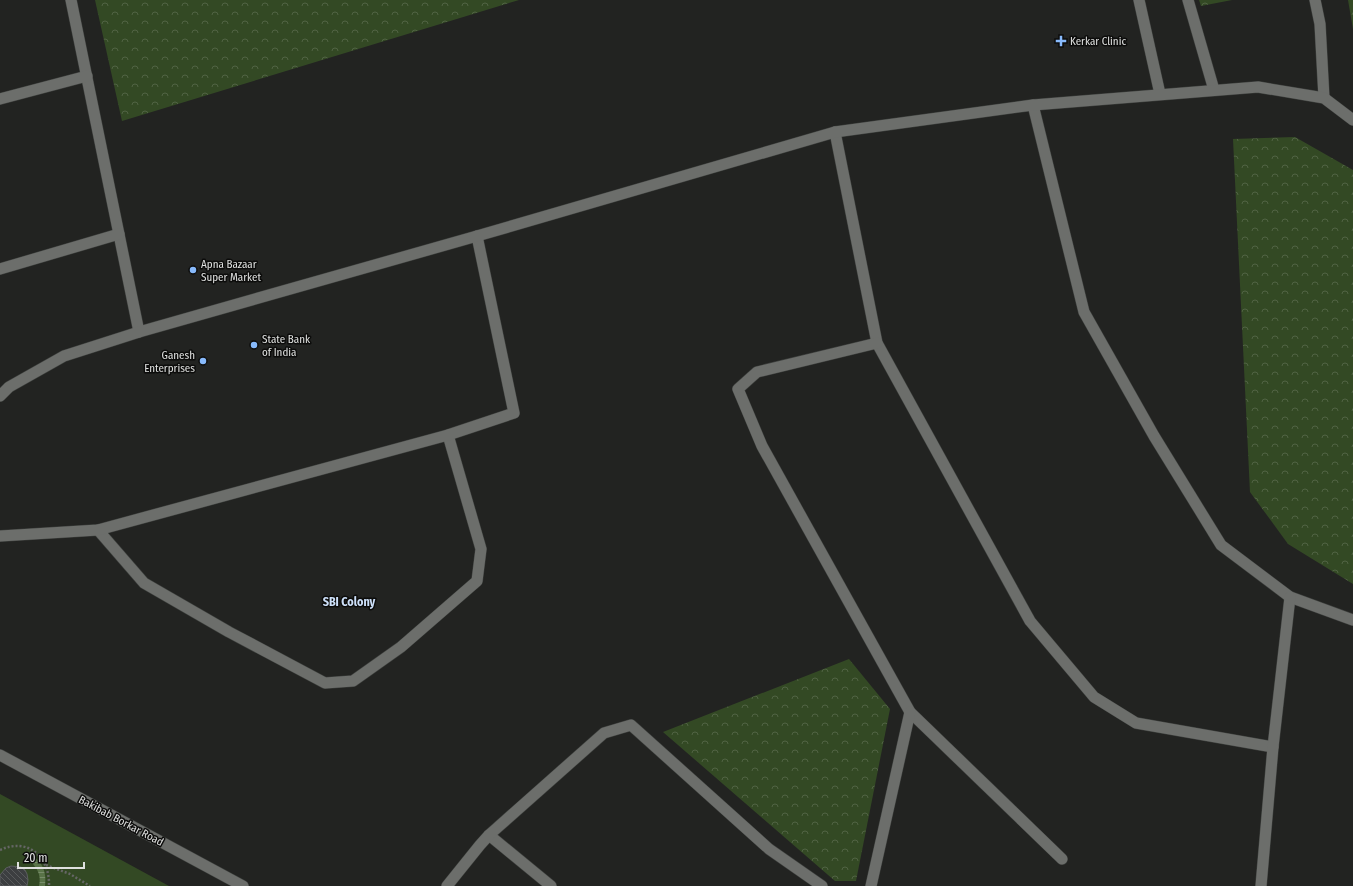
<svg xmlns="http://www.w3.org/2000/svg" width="1353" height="886" viewBox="0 0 1353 886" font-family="'Fira Sans Condensed',sans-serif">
<defs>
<pattern id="forest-crowns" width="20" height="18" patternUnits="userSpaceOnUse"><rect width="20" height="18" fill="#334924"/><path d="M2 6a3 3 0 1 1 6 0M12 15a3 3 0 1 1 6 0" fill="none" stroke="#506343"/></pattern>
<pattern id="water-rules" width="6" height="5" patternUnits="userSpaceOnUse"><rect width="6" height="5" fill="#597348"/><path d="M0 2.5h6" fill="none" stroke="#788d6b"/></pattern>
<pattern id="building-back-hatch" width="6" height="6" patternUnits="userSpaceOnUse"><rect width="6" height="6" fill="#3c3e40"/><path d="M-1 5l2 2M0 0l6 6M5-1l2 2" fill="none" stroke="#585a5b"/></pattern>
</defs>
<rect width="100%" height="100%" fill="#222321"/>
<polygon fill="#334924" points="0,794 169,886 0,886"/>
<g fill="url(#forest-crowns)">
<polygon points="95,0 519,0 122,121"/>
<polygon points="1199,0 1232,0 1201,6"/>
<polygon points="1348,0 1353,0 1353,29"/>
<polygon points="1295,137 1353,170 1353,584 1288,544 1250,492 1233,139"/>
<polygon points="849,659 890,709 856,881 835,881 663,732"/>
</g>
<path fill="url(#water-rules)" d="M 28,854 C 42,859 47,872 45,886 L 39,886 C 42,874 36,866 27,858 Z"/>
<polygon fill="url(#building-back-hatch)" stroke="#5b5d5f" points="11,866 21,867 25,870 27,874 28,880 27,886 0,886 0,875 6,868"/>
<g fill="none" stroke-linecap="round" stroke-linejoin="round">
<g stroke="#3e403e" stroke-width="12">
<g id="minor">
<polyline points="71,0 139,332"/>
<polyline points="1139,0 1160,94"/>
<polyline points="1188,0 1214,90"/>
<polyline points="1315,0 1320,24 1324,98"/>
<polyline points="0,99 87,76"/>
<polyline points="1033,105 1084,312 1154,436 1221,545 1290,597 1353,620"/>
<polyline points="835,132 877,343 1030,621 1094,697 1136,723 1273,747"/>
<polyline points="0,269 119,234"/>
<polyline points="877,343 757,372 738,389 762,446 910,712 1062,859"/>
<polyline points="98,530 144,583 229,632 325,683 353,681 401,647 477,581 481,549 448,435"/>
<polyline points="0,536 98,530 448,435 514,413 477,236"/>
<polyline points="489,835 551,886"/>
<polyline points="447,886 480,845 489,835 604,733 631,725 769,849 822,886"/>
<polyline points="871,886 910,712"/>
<polyline points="1261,886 1273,747 1290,597"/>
</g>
</g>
<g stroke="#3e403e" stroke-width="12">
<g id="tertiary">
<polyline points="0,396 9,387 64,356 139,332 477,236 835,132 1033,105 1258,87 1324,98 1353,120"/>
<polyline points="0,755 243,886"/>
</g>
</g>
<g stroke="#656665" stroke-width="2.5" stroke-dasharray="2 2" stroke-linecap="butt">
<path d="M 0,850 C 28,837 50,857 49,886"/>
<polyline points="46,865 70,874 90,886"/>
</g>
<use href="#minor" stroke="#6c6e6b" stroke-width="11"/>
<use href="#tertiary" stroke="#6c6e6b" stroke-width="11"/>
</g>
<g fill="#88bafc" stroke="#0c0c0b" stroke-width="1.5">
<path d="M1059 35h4v4h4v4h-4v4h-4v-4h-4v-4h4z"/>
<circle cx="193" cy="270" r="4"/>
<circle cx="254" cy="345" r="4"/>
<circle cx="203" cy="361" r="4"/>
</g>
<g text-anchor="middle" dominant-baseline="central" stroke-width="3" stroke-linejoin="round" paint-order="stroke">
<g font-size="11" fill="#dfe0df" stroke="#0c0c0b" text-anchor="start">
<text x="1070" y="41">Kerkar Clinic</text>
<text x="201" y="264">Apna Bazaar<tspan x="201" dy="13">Super Market</tspan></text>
<text x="262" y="339">State Bank<tspan x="262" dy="13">of India</tspan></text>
<text x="195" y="355" text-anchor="end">Ganesh<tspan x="195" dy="13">Enterprises</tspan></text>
</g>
<g font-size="11" fill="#dfe0df" stroke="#0c0c0b">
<text transform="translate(121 821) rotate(28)">Bakibab Borkar Road</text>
</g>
<g font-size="12" font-weight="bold" fill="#ccdff8" stroke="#0c0c0b">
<text x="349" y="602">SBI Colony</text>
</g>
</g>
<path d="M18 862v6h66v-6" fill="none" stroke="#dfe0df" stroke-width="2"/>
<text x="24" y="862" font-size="12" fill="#dfe0df" stroke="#0c0c0b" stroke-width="3" paint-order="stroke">20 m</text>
</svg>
